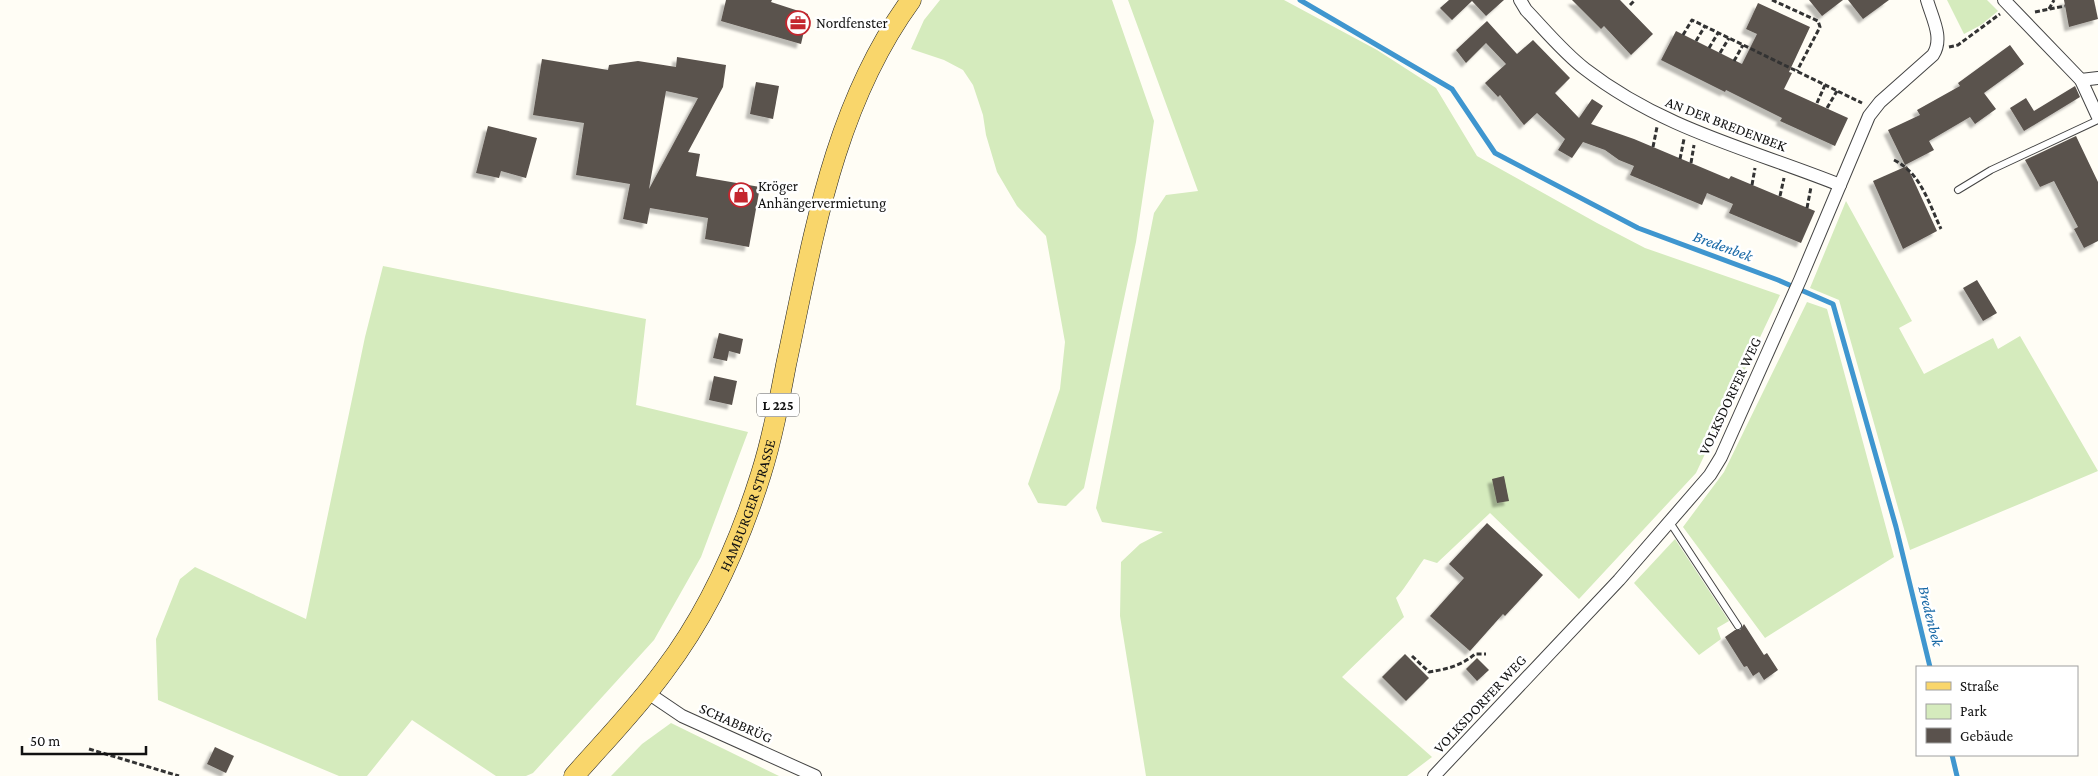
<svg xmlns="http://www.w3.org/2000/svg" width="2098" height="776" viewBox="0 0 2098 776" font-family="'Crimson Pro',serif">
<defs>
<filter id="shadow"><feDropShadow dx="-4.5" dy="4.5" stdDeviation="1" flood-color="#0004"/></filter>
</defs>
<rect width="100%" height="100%" fill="#fffdf5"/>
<g fill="#d5ebbd">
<polygon points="940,0 1112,0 1154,121 1136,242 1084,488 1066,506 1038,503 1028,484 1060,389 1065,342 1046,236 1017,206 997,172 986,135 983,115 973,85 963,70 944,60 911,49 924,20"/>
<path d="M 1128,0 L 1284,0 L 1377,50 L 1436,88 L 1477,156 L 1597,223 L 1645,248 L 1780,295 L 1696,473 L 1579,599 L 1490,513 L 1437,563 L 1424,559 C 1414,572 1407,586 1396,598 L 1404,617 L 1342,677 L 1432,757 L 1407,776 L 1146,776 L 1120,616 L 1121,562 L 1140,544 L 1163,532 L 1102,522 L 1096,508 L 1154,213 L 1166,195 L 1198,191 Z"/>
<polygon points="1947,0 1987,0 1998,11 1981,25 1964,34"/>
<polygon points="1846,201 1912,321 1899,328 1924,374 1993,338 1998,349 2020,336 2098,471 1910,550 1839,300 1810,288"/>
<polygon points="383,266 646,319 636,405 748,432 701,557 654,640 533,773 526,776 496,776 412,720 367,776 339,776 158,700 156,639 180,579 195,567 306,619 365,337"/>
<polygon points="1807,302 1827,309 1894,557 1765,638 1683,527 1724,472"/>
<polygon points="1675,539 1729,621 1717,628 1721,639 1699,655 1634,583"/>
<polygon points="671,723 779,776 611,776 642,744"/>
</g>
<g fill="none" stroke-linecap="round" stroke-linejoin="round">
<g stroke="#3f96cf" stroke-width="5">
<polyline points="1300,0 1452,89 1495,153 1638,228 1778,280 1833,304 1896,527 1930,667"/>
<polyline points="1952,755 1957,776"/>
</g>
</g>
<g fill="#5a524d" fill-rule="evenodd" filter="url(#shadow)">
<polygon points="726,0 772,0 771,2 808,14 801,44 721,21"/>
<polygon points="1449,0 1504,0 1486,16 1472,1 1452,20 1440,8"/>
<polygon points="1572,0 1620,0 1653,34 1631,55 1604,26 1601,29"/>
<polygon points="1809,0 1843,0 1822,16"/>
<polygon points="1848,0 1889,0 1863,19"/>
<polygon points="2064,0 2094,0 2098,19 2069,27"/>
<polygon points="1758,3 1810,27 1789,72 1792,73 1784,89 1848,118 1835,146 1780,121 1782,118 1726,90 1725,92 1661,60 1676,31 1742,64 1757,34 1746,29"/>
<polygon points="1487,21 1517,54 1533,40 1570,78 1555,93 1579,118 1592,99 1603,106 1591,124 1634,139 1729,179 1731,176 1815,211 1801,243 1729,213 1733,204 1707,193 1702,205 1630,175 1634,166 1619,160 1605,150 1583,142 1572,158 1558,150 1565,139 1537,113 1524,125 1500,95 1498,97 1485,83 1506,64 1486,43 1466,63 1456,50"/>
<polygon points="2010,45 2024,64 1984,93 1996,109 1975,124 1970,117 1929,141 1934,150 1905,165 1888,130 1920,115 1917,110 1960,86 1958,83"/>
<path d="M 677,57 L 726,65 L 723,87 L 688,152 L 700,154 L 696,176 L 760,187 L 749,247 L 705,239 L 708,218 L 650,208 L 647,224 L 623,219 L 630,184 L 576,175 L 584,123 L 533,115 L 542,59 L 608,70 L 609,65 L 638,61 L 676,67 ZM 666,91 L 698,98 L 649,189 Z"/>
<polygon points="756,82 779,86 773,119 750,114"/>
<polygon points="2075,86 2080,97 2024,131 2010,108 2026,98 2034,111"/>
<polygon points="488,126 537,138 526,178 501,171 499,178 476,173"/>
<polygon points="2076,136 2098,182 2098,241 2084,248 2074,229 2078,227 2054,181 2040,187 2025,160"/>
<polygon points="1907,166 1937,231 1903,249 1873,181"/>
<polygon points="1977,280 1997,313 1983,321 1963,288"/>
<polygon points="719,333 743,339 740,354 729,351 727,361 713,358"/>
<polygon points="714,376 737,381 732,405 709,400"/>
<polygon points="1504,476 1509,501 1497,503 1492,479"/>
<polygon points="1487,523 1543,575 1505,616 1503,614 1470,651 1430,616 1464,578 1449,564"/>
<polygon points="1744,624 1764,655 1767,653 1778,670 1764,680 1759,672 1753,676 1747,666 1744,667 1725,637 1735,630 1740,630"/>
<polygon points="1405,654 1429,678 1406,701 1382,677"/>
<polygon points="1477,658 1489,670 1477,681 1466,669"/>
<polygon points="215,747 234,756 226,773 207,764"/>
</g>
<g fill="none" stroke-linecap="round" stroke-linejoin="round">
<g stroke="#444" stroke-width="8">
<g id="service">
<polyline points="1958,190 1991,170 2098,120"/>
<polyline points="1669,521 1738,626"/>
</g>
</g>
<g stroke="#444" stroke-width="14">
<g id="minor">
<path d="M 1520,0 L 1526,10 C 1545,30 1564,53 1585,69 C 1664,130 1750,149 1840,185"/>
<polyline points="2004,0 2081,80 2098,117"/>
<polyline points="2081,80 2098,78"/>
<polyline points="648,693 682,716 815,776"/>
<path d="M 1434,776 L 1619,580 L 1710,475 L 1721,457 L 1800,280 L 1869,116 L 1880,102 L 1933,55 C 1944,38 1932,18 1927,0"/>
</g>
</g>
<g stroke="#222" stroke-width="21">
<g id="primary">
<path id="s1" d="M 574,776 C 604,742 637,708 664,671 C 708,613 739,544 761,474 C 772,439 779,402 786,365 C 813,239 833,107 911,0"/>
</g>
</g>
<g stroke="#333" stroke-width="3" stroke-dasharray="5 2.5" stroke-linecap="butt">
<polyline points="1772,0 1818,21 1820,27 1797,71"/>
<polyline points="1630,5 1635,0"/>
<polyline points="2049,9 2054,0"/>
<polyline points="2035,12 2065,6"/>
<polyline points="1683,35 1692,20 1862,103"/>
<polyline points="1696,41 1705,26"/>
<polyline points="1949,47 1958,45 2000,14"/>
<polyline points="1709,48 1718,33"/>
<polyline points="1720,53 1729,38"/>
<polyline points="1734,61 1743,45"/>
<polyline points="1817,103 1825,85"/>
<polyline points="1827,108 1837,91"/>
<polyline points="1653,147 1657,127"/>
<polyline points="1680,159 1684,139"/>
<path d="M 1894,160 C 1921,173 1929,204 1941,229"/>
<polyline points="1691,163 1694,145"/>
<polyline points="1752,185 1755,168"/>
<polyline points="1780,196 1784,178"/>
<polyline points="1807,208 1811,187"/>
<path d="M 1412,656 L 1429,672 C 1447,669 1461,666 1475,654 L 1486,654"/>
<polyline points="89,749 179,776"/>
</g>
<use href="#service" stroke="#fff" stroke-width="6"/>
<use href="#minor" stroke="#fff" stroke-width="12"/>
<use href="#primary" stroke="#f9d66b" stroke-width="20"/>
</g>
<defs>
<g id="office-ring" transform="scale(1.25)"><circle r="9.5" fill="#fff" stroke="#c4262e" stroke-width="1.5"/><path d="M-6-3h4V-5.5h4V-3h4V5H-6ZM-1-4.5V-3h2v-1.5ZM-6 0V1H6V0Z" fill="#c4262e"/></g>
<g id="shop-ring" transform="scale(1.25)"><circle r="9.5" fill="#fff" stroke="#c4262e" stroke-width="1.5"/><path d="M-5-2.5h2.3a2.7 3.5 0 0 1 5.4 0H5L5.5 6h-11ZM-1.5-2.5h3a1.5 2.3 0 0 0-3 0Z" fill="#c4262e"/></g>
</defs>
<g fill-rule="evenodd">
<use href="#office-ring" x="798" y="23"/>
<use href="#shop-ring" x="741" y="195"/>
</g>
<g text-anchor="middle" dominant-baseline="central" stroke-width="5" stroke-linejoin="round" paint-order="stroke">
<rect fill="#fff" stroke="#585858" stroke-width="1" x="757" y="393.5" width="42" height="23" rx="4"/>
<g font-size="14" font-weight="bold" fill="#111">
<text x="778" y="405">L 225</text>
</g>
<g font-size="15" fill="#111" stroke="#fff" text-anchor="start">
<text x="816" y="23">Nordfenster</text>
<text x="758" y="186">Kröger<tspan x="758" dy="17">Anhängervermietung</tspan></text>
</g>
<g font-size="15" fill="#111" stroke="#fff">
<text transform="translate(1726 124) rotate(21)">AN DER BREDENBEK</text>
<text transform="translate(1730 396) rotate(-65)">VOLKSDORFER WEG</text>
<text stroke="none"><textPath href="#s1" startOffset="325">HAMBURGER STRASSE</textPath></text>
<text transform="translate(1480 704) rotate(-47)">VOLKSDORFER WEG</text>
<text transform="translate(736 723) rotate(24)">SCHABBRÜG</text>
</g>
<g font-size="16" font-style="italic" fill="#1768a6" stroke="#fff">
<text transform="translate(1723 246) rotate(20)">Bredenbek</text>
<text transform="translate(1931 616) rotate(76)">Bredenbek</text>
</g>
</g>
<rect x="1916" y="666" width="162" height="90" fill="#ffffff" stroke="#a0a0a0"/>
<rect x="1926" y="682" width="25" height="8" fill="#f9d66b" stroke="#a0a0a0"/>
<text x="1960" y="691" font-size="15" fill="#111111">Straße</text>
<rect x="1926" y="704" width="25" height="15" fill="#d5ebbd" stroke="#a0a0a0"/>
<text x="1960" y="716" font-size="15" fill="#111111">Park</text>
<rect x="1926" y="728" width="25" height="15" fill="#5a524d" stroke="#a0a0a0"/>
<text x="1960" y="741" font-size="15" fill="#111111">Gebäude</text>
<path d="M22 746v8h124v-8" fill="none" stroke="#111111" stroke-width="2.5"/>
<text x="30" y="746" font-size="15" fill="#111111" stroke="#ffffff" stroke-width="4" paint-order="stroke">50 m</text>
</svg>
